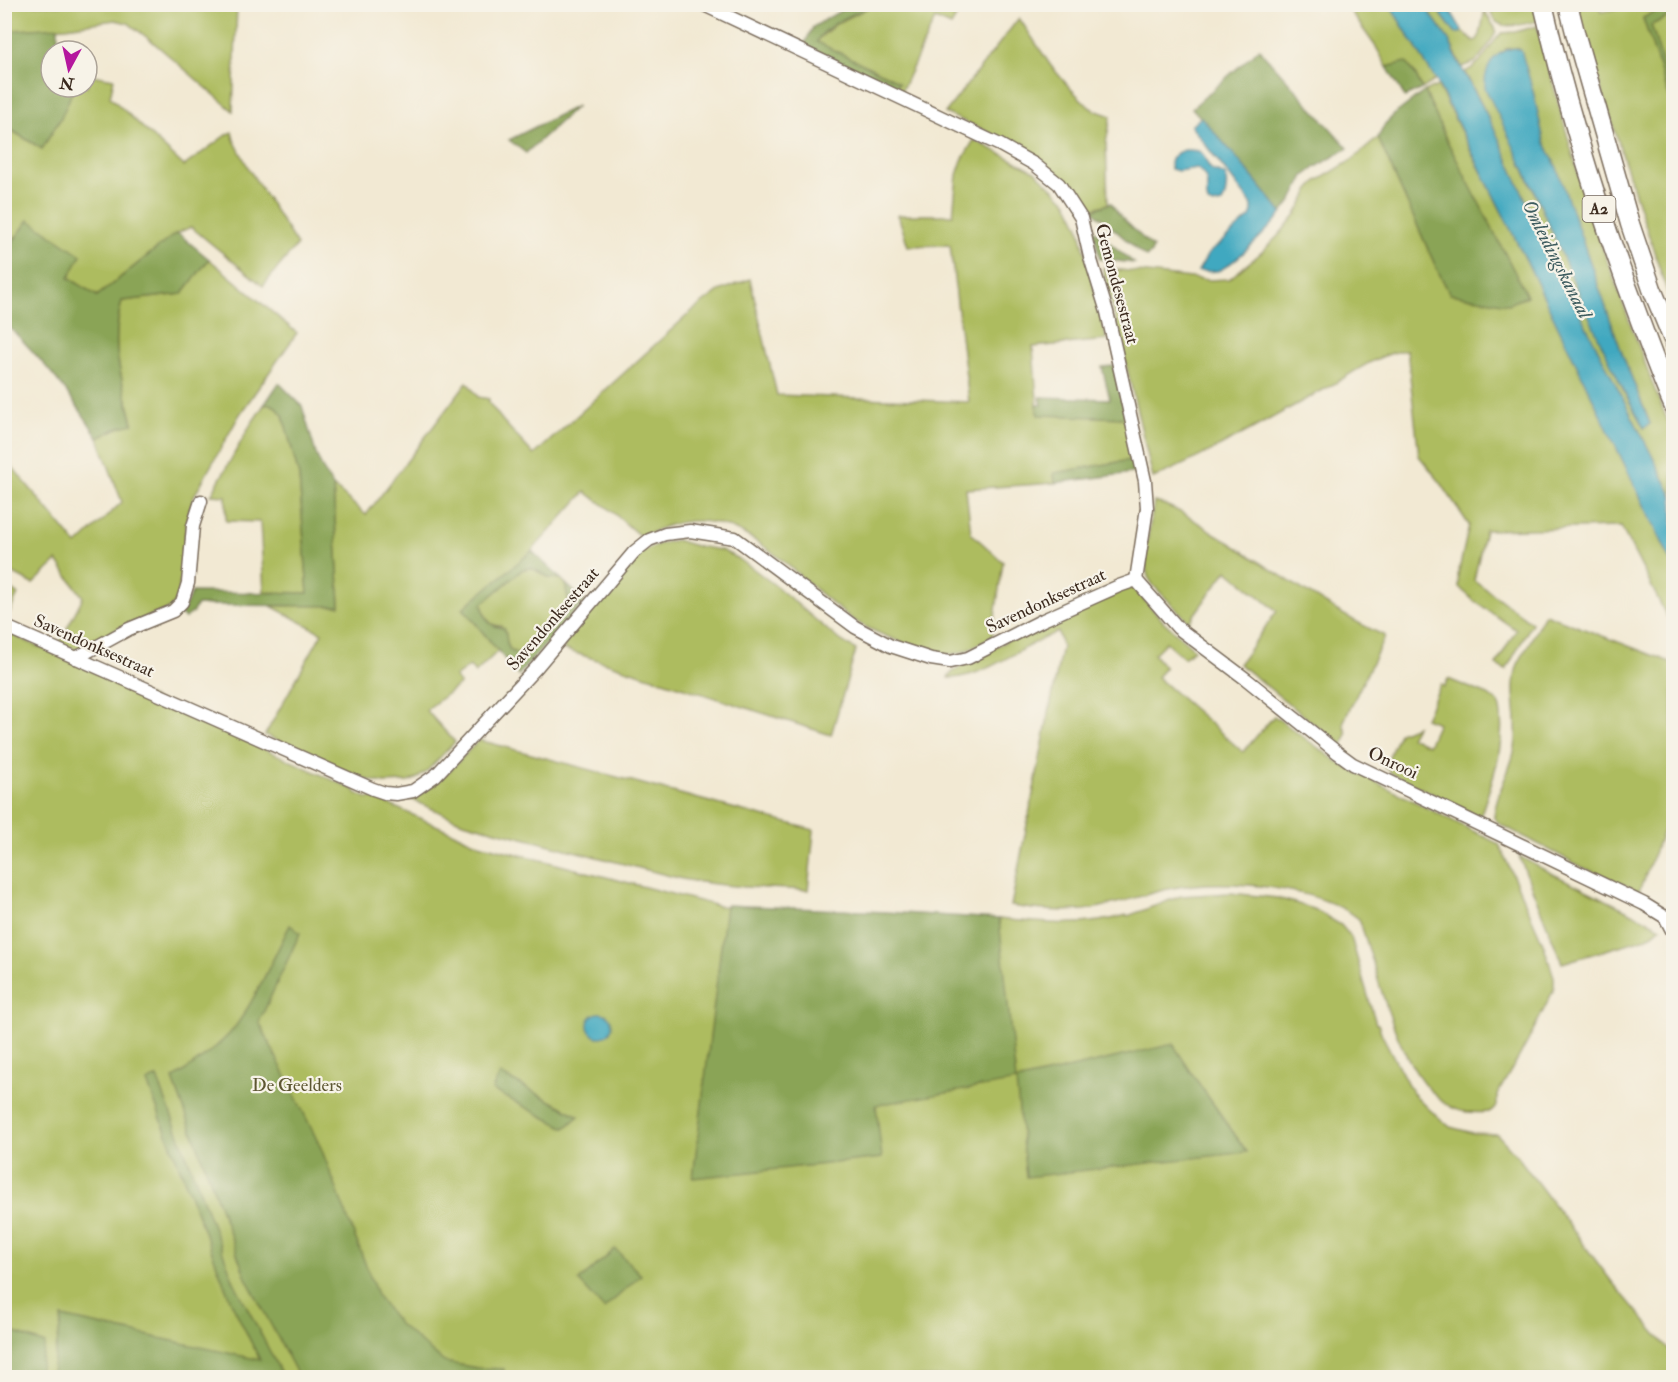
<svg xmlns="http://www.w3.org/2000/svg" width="1678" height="1382" viewBox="0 0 1678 1382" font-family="'IM FELL Double Pica',serif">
<rect width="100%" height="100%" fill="#f7f3e8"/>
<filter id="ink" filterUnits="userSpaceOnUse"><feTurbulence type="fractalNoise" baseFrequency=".0167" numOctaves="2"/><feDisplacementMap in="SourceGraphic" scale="12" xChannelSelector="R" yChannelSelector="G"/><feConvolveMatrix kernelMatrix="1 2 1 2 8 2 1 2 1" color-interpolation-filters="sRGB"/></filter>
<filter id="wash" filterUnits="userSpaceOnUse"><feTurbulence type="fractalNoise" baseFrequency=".008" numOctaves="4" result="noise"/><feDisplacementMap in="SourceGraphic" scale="24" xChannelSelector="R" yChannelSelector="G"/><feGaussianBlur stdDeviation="1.35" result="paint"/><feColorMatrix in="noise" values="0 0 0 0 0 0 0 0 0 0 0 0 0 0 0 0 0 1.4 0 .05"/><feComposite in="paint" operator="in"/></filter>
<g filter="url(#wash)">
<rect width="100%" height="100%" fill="#f2e9d3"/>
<g fill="#adbc5f" stroke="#74733e" stroke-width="1.5" fill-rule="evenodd">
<polygon points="5,5 237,5 233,111 153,42 128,23 115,20 66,27 5,31"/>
<polygon points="873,5 963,5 951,26 935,19 901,92 816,41 836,24"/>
<polygon points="1346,5 1388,5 1394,12 1436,80 1422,89 1415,74 1406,63 1387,67 1376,47"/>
<path d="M 1424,5 L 1434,5 L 1455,33 L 1462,31 L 1474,41 L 1477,40 L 1480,35 L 1485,9 C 1487,19 1495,26 1496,30 C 1496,36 1480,58 1475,62 C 1471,64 1466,65 1462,67 L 1449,40 Z"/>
<path d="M 1490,5 L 1535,5 L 1538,21 C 1519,25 1491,35 1490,5 Z"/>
<polygon points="1577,5 1599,5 1601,12 1637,5 1668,5 1643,18 1673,108 1673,164 1666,165 1673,191 1673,310 1582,30"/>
<polygon points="1673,15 1673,98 1651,25"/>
<path d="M 1019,18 L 1051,66 L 1070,88 L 1089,107 L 1094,110 L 1111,116 L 1106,143 L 1108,204 L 1085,211 C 1080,201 1075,192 1067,183 C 1039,152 984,130 945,113 Z"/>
<path d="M 1537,26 L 1577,170 L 1597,233 L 1655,390 L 1673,434 L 1673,497 L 1549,253 L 1495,130 L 1465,72 C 1487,61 1487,46 1502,33 L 1515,32 ZM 1514,48 L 1518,48 L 1533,91 L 1544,141 L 1557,168 L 1623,356 L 1650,423 L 1644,428 L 1624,392 L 1521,163 L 1505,49 Z"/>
<polygon points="87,74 114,79 110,97 184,166 226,135 232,132 234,140 250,171 297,245 263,286 191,227 175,234 97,296 69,278 29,220 5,252 4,126 42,149 62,116 74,87 87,87"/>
<path d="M 1438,86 L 1528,264 L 1673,565 L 1673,628 L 1621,527 L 1485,530 L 1474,580 L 1532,623 L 1506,670 L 1496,665 L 1516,630 L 1473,600 L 1459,587 L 1458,575 L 1469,525 L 1441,483 L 1419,456 L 1407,350 C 1376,354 1352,374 1325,389 C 1268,419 1213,453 1153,478 L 1103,268 L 1209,280 L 1229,279 L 1262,252 L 1279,235 L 1297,213 L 1310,189 L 1317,181 L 1352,160 L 1378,138 L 1436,267 L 1450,294 L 1526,297 L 1446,139 L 1425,91 Z"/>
<path d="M 974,140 L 1035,171 L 1067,202 L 1079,227 L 1107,340 L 1033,347 L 1038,414 L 1126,418 L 1136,459 L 1054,473 L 1055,483 L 966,489 L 971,533 L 1003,562 L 992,637 C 982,643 971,650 959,653 C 941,657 922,650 906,644 C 887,637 869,630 852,619 C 788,574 730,483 642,538 L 608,508 L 585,492 L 528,555 L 463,608 L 498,651 L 475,673 L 470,666 L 455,677 L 460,684 L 426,710 L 455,742 L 426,772 L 416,779 L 408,782 L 384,783 L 364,779 L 265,735 L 322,633 L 271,606 L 340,605 L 333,486 L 366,515 L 467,382 L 478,397 L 489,399 L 489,403 L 503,421 L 534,455 L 692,311 L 719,291 L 750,279 L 777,395 L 969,402 L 950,245 L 908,246 L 898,215 L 953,215 L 957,175 L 962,160 Z"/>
<path d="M 209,259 L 297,333 L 240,414 L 193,498 L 187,518 L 178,599 L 171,608 L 116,629 L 81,650 L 76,650 L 60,642 L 83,597 L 57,561 L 33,584 L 6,570 L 5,572 L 5,458 L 77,545 L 122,502 L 98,438 L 120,427 L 133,423 C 122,378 109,349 122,301 L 182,294 Z"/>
<polygon points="270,404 276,407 283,415 299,476 308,593 264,592 260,522 226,521 226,496 211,495 251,424 264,405"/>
<path d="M 1154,502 C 1176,506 1201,525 1219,536 C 1274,570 1327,609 1385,636 L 1343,723 L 1347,734 L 1342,746 L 1239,664 L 1277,611 L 1227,570 L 1189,622 L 1153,585 L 1148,577 L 1146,569 L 1146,548 Z"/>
<polygon points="676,540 696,546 721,550 735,557 751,567 776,586 837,638 856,650 831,735 563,649 568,637 644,551 659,544"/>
<path d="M 532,568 L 550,578 L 561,579 L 566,584 C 565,595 571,597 568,610 L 522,654 C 503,653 508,638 501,626 C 487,625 485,616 482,604 L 523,569 Z"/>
<polygon points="4,586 18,594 8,616 5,614"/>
<path d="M 1132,586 L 1164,622 L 1194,649 L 1184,658 L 1166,642 L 1154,654 L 1165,668 L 1157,677 L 1243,752 L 1274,716 L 1342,765 L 1499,844 L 1543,943 L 1554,977 L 1554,989 L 1527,1043 L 1497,1095 L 1497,1106 L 1491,1112 C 1475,1113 1460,1114 1446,1104 C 1395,1070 1379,974 1359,919 C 1319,887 1223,877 1173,888 C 1143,894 1115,906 1084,910 C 1060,912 1035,910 1011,906 L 1062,646 L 1058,632 C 1024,644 984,679 948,678 C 954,663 1030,631 1048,621 L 1056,622 Z"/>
<path d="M 1545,614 L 1673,663 L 1673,806 L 1639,891 L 1582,867 L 1500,824 L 1494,818 C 1495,791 1515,766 1516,738 C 1518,712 1509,690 1518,664 Z"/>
<path d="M 4,631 L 355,790 L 356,793 L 369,799 L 372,797 L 479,844 L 718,906 L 998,921 L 999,919 C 1044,923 1083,928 1127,915 L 1128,916 L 1181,896 L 1230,893 L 1278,898 L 1314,909 L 1341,925 L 1351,937 L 1376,1024 L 1378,1024 L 1382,1035 L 1412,1092 L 1429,1109 L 1450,1127 L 1473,1133 L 1497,1134 L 1518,1157 L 1612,1282 L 1673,1354 L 1673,1377 L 5,1377 Z"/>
<path d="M 1448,679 L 1488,695 L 1499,703 C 1508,742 1492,781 1480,817 L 1390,773 L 1388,769 L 1384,768 L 1399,733 L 1416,726 L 1410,737 L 1428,745 L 1438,723 L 1425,718 L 1441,684 L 1444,687 Z"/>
<path d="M 479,740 L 814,830 L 808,890 C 766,888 723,887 682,879 L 492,830 L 460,821 L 410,799 C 439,786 457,762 479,740 Z"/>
<polygon points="1519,856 1537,866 1661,927 1653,934 1643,939 1562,963"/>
</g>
<g fill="#8aa456" stroke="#62673a" stroke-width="1.5">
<polygon points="1668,4 1673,5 1673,15 1651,25 1673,98 1673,108 1643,18"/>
<path d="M 850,5 L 873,5 C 855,14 825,24 817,42 L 890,77 L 899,83 L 896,88 L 893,88 L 804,45 L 813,27 Z"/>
<polygon points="58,27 58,51 51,51 51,87 74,87 62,116 42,149 5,126 5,31"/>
<polygon points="1259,49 1348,148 1316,167 1304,176 1292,200 1282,213 1236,157 1192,108"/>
<polygon points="1406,62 1415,74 1422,89 1405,97 1387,67"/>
<polygon points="1425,91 1446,139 1527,296 1508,304 1450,294 1436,267 1378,138 1385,124 1395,114"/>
<polygon points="577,106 526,153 509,140"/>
<polygon points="1111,203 1121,217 1153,248 1151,253 1146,257 1092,210"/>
<path d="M 29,220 L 81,255 L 69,278 L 97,296 L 175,234 L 179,234 L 209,259 L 182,294 L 122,301 C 109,348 122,379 133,424 L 120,427 L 98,438 C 72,395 40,357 5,323 L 5,252 Z"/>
<polygon points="1093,229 1134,263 1100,259"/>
<polygon points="1114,366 1126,418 1038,415 1037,405 1042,405 1040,397 1110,399 1102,367"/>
<polygon points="279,383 302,406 316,454 323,470 333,486 340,606 197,605 192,613 185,618 180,614 186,605 192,592 308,593 299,476 283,415 276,407 270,404 264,405"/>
<polygon points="1136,459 1139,472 1055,483 1054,473"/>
<path d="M 532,551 L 561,579 L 550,578 L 532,568 L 523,569 L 482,604 C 484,613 485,622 495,626 C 498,627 501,627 505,629 C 508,641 504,653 522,654 L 568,610 C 571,597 565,595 566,584 L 585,601 L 518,675 L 463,608 Z"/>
<polygon points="726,905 885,912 999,919 1016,1081 1173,1044 1195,1078 1247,1152 1026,1177 1016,1081 876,1105 882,1158 693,1178"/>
<path d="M 290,925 L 300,933 L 259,1022 L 321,1148 L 378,1297 L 399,1324 L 444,1362 L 477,1368 L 504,1369 L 503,1377 L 299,1377 L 246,1278 L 173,1079 C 192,1066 216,1049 231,1032 C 254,1004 273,958 290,925 Z"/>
<polygon points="500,1074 579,1116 565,1128 492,1090"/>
<polygon points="157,1077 234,1282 283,1377 51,1377 62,1317 260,1360 231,1302 147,1082"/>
<polygon points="615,1249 641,1275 604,1309 579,1281"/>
<polygon points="5,1329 45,1344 38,1377 5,1377"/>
</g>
<g fill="#3fa8c0" stroke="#3d696f" stroke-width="1.5">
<polygon points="1388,5 1424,5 1449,40 1457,59 1495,130 1549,253 1673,497 1673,565 1528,264 1436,80 1394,12"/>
<polygon points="1434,5 1447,5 1462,30 1461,33 1455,33"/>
<path d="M 1514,48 L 1521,50 L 1533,91 L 1544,141 L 1557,168 L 1623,356 L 1650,424 L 1644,428 C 1603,355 1572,276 1538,200 C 1522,162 1503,125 1485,88 C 1484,67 1493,52 1514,48 Z"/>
<path d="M 1201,117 L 1236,157 L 1282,213 C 1271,227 1233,266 1217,271 C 1211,272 1205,271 1198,271 L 1208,254 L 1250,217 L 1252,212 L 1252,205 L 1191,126 Z"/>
<path d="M 1185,150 C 1209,149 1200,156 1211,169 C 1215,173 1221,172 1225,175 C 1228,182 1226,197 1222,203 L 1213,205 L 1208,203 C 1203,188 1214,183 1197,168 L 1178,171 L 1171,169 C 1167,159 1176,152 1185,150 Z"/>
<circle cx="600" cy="1025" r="12"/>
</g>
</g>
<g filter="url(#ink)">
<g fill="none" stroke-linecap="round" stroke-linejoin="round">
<g stroke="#7b6d5d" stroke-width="15">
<g id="minor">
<polyline points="702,4 1000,145 1034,164 1059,184 1081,218 1090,257 1107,312 1145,481 1147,508 1136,580"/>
<polyline points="1136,580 1178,628 1246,679 1338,753 1353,764 1644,904 1665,917 1674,915"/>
<polyline points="4,626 373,789 385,793 396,794 413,791 436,775 536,668 634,552 649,540 665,534 690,531 735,538 855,627 891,646 931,659 950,662 968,658 1043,620 1119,586 1136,580"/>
<polyline points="76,658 129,629 173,611 182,602 188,583 193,526 201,501"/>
<polyline points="1665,917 1674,934"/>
</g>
</g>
<g stroke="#7b6d5d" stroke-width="21">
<g id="highway">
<path d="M 1543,4 C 1568,111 1600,216 1639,318 C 1650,348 1661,378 1674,407"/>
<polyline points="1568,4 1576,36 1630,224 1652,289 1674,342"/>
</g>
</g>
<use href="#minor" stroke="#fff" stroke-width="12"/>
<use href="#highway" stroke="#fff" stroke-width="18"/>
</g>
</g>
<g text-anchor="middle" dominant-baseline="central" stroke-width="4.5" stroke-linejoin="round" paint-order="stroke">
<rect fill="#f7f3e8" stroke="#73665b" stroke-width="1.5" x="1582.5" y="196" width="33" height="26" rx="4.5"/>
<g font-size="16" font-weight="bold" fill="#3b2a1e">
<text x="1599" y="209">A2</text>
</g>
<g font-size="18" fill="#3b2a1e" stroke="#f7f3e8">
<text transform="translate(1117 284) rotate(75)">Gemondesestraat</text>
<text transform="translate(1046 601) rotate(-25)">Savendonksestraat</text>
<text transform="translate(553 619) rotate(-49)">Savendonksestraat</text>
<text transform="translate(94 646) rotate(24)">Savendonksestraat</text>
<text transform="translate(1393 763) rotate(25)">Onrooi</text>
</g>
<g font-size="18" fill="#5d5632" stroke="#f7f3e8">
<text x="297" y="1085">De Geelders</text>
</g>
<g font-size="20" font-style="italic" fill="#3d5c5f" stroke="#f7f3e8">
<text transform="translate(1557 259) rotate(63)">Omleidingskanaal</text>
</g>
</g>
<rect width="1678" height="1382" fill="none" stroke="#f7f3e8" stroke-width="24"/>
<g transform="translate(69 69) rotate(188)"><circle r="28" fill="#f7f3e8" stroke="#aca397" stroke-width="1.5"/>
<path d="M0-4.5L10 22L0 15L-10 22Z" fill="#b5179e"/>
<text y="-9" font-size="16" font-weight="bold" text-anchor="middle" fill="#3b2a1e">N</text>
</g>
</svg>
